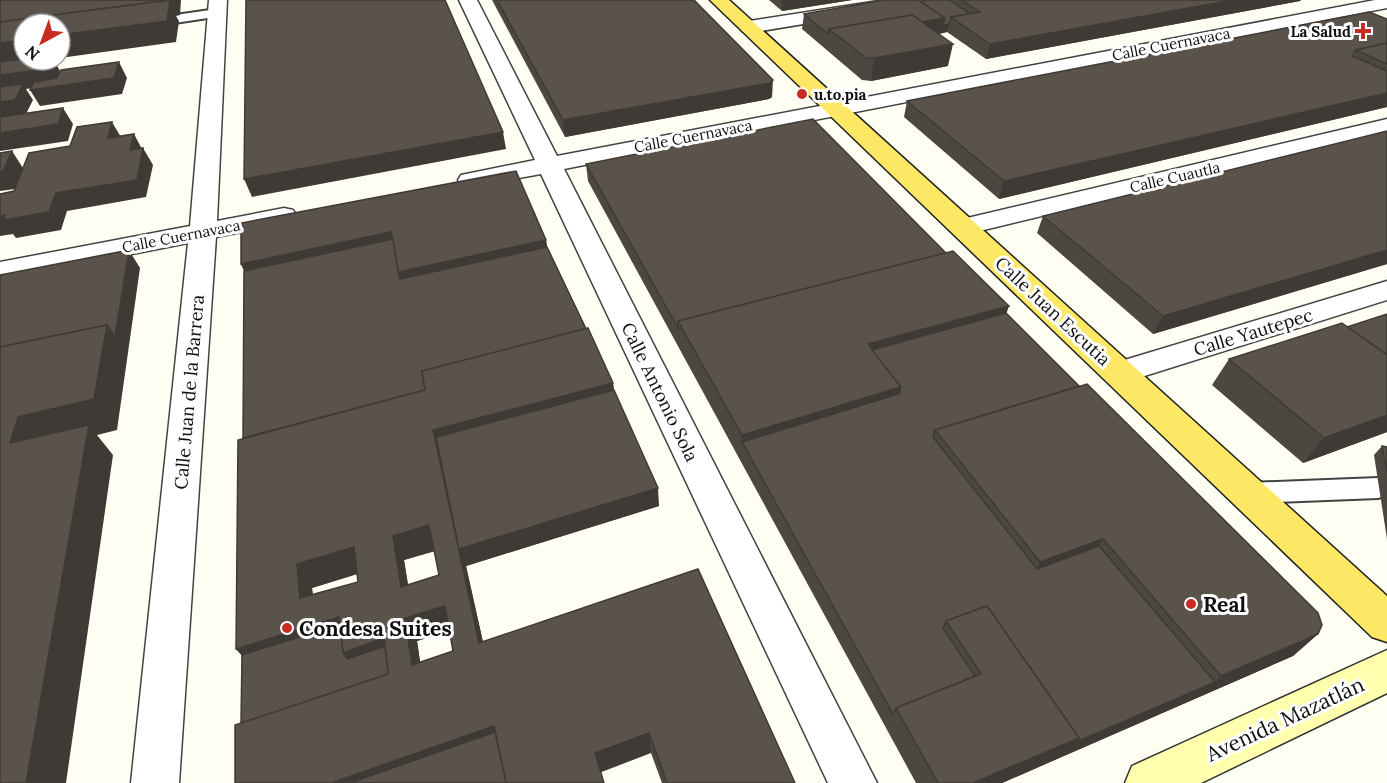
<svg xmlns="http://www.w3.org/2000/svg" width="1387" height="783" viewBox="0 0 1387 783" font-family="Lora,serif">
<rect width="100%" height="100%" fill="#fffef3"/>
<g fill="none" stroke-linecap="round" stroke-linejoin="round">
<g stroke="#434343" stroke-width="4">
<g id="service">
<polygon points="217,9 223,13 221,16 148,27 142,23 148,19"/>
<polygon points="1378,478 1387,481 1387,495 1378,498 1248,503 1239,500 1235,493 1239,486 1248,483"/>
</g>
</g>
<g stroke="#434343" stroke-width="3">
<g id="minor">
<polygon points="209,0 227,0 217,221 284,208 293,210 297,216 293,222 216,237 179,783 131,783 188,243 0,280 0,262 190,226"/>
<polygon points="459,0 477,0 557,156 1375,0 1387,0 1387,8 564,169 877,783 828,783 541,174 470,187 461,185 458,180 461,175 535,160"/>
<polygon points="885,0 928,0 925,4 919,5 749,33 742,31 740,27 742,23 749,21"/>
<polygon points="1387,119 1387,133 963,235 954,233 950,227 954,221 963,219"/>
<polygon points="1387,281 1387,300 1119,384 1108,381 1103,373 1108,365"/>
</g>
</g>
<g stroke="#323232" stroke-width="3">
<polygon id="secondary" points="1387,650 1387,693 1201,783 1125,783 1132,766"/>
</g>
<g stroke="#212121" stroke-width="3">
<polygon id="primary" points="710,0 729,0 1387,596 1387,642 1372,637"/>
</g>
<use href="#service" fill="#fff" fill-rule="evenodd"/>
<use href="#minor" fill="#fff" fill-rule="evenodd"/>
<use href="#secondary" fill="#ffffae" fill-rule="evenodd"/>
<use href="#primary" fill="#fde865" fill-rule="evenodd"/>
</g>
<g fill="#4d4741" fill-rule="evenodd">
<polygon points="492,0 694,0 772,97 769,99 565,137"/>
<polygon points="769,0 852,0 782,11"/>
<polygon points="927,0 1301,0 1300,1 986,59 947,32 939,34 948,66 871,81 862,80 802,29 804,14"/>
<polygon points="1387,19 1387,107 999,199 904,117 907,101"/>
<polygon points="1387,131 1387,264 1153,334 1037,233 1043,216"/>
<polygon points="586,164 1006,313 1318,634 1293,656 1002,783 916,783 588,181"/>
<path d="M 546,240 L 547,247 L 613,383 L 614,390 L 659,506 L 466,566 L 483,642 L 795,783 L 662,783 L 651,753 L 241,723 L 242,655 L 236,649 L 243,438 L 244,271 L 241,264 ZM 434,551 L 439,575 L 408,585 L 404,560 ZM 357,574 L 358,582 L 313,595 L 312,588 ZM 450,631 L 453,651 L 420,662 L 417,641 Z"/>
<polygon points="1387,314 1387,432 1303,463 1212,385 1229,359 1347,327"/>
<polygon points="1382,446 1387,447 1387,539 1374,455"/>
</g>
<g fill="#3f3a35">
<polygon points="173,0 181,0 180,15 176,16 179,21 176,42 60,58 60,31"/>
<polygon points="782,0 852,0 782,11"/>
<polygon points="1233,0 1301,0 1300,1 986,59 990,44"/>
<polygon points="945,18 942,33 911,39 914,23"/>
<polygon points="949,24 947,32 942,33 943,25"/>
<polygon points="24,40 24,60 0,66 0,43"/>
<polygon points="953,44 948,66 871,81 874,58"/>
<polygon points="49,60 54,60 60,71 56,85 26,89 33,100 25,116 0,120 0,75"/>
<polygon points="119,62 127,78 122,94 40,106 30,90"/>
<polygon points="773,80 772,97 769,99 565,137 563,120"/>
<polygon points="1387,93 1387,107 999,199 1004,181"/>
<polygon points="63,108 73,124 68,141 0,151 0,133"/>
<polygon points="112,122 122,139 108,138"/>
<polygon points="503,132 506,149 252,197 244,179"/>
<polygon points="134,134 143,151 143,148 153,165 146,197 67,211 61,230 16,238 13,234 0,236 0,216 56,193 130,150"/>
<polygon points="12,151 23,168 15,189 0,191 0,172"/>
<polygon points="391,232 546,240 550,265 406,297 398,272 253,289 241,264"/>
<polygon points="129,250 140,268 117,430 97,435 113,455 66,783 26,783 10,443 0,384 107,325"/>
<polygon points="1387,250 1387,264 1153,334 1163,316"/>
<polygon points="1009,306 1000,332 878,366 868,344"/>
<polygon points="613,383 616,408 658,488 659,506 466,566 488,665 479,643 433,430"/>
<polygon points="901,387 894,412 742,442 742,435"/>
<polygon points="1387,415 1387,432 1303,463 1324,438"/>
<polygon points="429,525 439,550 404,560 412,610 401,587 393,536"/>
<polygon points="1103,539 1088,563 1027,586 1040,562"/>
<polygon points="354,547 367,571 312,588 315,621 300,598 297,564"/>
<polygon points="445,606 455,629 417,641 424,687 412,665 405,618"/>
<polygon points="339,617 384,638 397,661 255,671 236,649"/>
<polygon points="1318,634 1293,656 1002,783 973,783 1079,738 1215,682 1221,676"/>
<polygon points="494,726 499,747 399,783 331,783"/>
<polygon points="649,733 651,753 599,773 595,753"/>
</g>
<g fill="#5a534c" stroke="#3f3a35" stroke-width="1.5" fill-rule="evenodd">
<polygon points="0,0 173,0 0,22"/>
<polygon points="170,0 167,21 60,35 60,24 24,24 24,40 0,43 0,22"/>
<polygon points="246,0 445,0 503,132 244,179"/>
<polygon points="497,0 694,0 773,80 770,83 563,120"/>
<polygon points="884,0 918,0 945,18 922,22 912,15 829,29 828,34 804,14"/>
<polygon points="927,0 949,0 970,14 951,17 949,24 943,25 945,18 920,1"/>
<polygon points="961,0 1233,0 990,44 951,17 980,12"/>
<polygon points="1369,12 1387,19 1387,43 1356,50 1352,56 1387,71 1387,93 1004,181 907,101"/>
<polygon points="912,15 953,44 874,58 866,58 829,29"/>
<polygon points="1387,43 1387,64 1356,50"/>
<polygon points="24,59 24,60 49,60 46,69 0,75 0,62"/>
<polygon points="119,62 114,78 30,90 34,82 57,78 61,70"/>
<polygon points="23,84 15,100 0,102 0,87"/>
<polygon points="63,108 58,124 0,133 0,117"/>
<polygon points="813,119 946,253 678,321 678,328 586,164"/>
<polygon points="112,122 108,138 134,134 130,150 143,148 137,180 56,193 49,212 3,220 5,215 0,216 0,194 14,191 29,153 70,146 77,127"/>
<polygon points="1387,131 1387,250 1163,316 1043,216"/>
<polygon points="12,151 3,171 0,172 0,153"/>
<polygon points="516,171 546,240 398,272 391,232 241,264 241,223"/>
<polygon points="393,239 398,272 400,279 547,247 586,329 422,371 425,390 243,438 244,271"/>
<polygon points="129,250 115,337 107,325 0,347 0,275"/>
<polygon points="953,251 1009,306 868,344 901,387 742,435 678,321"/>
<polygon points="1006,313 1079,386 935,430 933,437 1037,569 1099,546 1215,682 1074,743 1079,738 987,606 946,621 943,628 975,676 896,708 893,714 742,442 899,394 901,387 872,350"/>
<polygon points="1387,314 1387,355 1347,327"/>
<polygon points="1342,323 1387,355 1387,415 1324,438 1229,359"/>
<polygon points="107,325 94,399 18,417 10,443 89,425 26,783 0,783 0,347"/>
<path d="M 588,328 L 613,383 L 433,430 L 479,643 L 698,569 L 795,783 L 667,783 L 649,733 L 595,753 L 604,783 L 506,783 L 494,726 L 331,783 L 235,783 L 235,725 L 388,674 L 384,638 L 343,653 L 339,617 L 236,649 L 238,440 L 425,390 L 422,371 ZM 429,525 L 439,575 L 401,587 L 393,536 ZM 354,547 L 358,582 L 300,598 L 297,564 ZM 445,606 L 453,651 L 412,665 L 405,618 Z"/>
<polygon points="1087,384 1318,613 1322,625 1318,634 1221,676 1103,539 1040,562 935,430"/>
<polygon points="614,390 658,488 459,549 436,437"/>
<polygon points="1382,446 1387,447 1387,472"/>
<polygon points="987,606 1079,738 973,783 938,783 896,708 981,674 946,621"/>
<polygon points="340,624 343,653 347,659 385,646 388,674 241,723 242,655"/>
<polygon points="495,732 506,783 350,783"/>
</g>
<g fill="#c72b21" stroke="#fff" stroke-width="2">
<path d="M1360 22h6v6h6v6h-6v6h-6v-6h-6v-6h6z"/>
<circle cx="802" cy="94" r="6"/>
<circle cx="1191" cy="604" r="6"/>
<circle cx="287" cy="628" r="6"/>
</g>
<g text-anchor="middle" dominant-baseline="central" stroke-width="6" stroke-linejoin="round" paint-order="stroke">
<g font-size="15" font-weight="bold" fill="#101010" stroke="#fff" text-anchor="end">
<text x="1351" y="31">La Salud</text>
<text x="814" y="94" text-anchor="start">u.to.pia</text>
</g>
<g font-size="15" fill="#101010" stroke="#fff">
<text transform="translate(1171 44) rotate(-11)">Calle Cuernavaca</text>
<text transform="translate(693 136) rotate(-11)">Calle Cuernavaca</text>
<text transform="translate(1175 177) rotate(-13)">Calle Cuautla</text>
<text transform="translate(181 236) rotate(-11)">Calle Cuernavaca</text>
</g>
<g font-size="18" fill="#101010" stroke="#fff">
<text transform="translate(1053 311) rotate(43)">Calle Juan Escutia</text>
<text transform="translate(1253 332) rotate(-17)">Calle Yautepec</text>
<text transform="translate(189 392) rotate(-85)">Calle Juan de la Barrera</text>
<text transform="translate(660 392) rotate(64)">Calle Antonio Sola</text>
</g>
<g font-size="21" font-weight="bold" fill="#101010" stroke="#fff" text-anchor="start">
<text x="1203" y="604">Real</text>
<text x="299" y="628">Condesa Suites</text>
</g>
<g font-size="21" fill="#101010" stroke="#fff">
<text transform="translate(1285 719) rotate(-25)">Avenida Mazatlán</text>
</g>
</g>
<g transform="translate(42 42) rotate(221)"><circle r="28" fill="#ffffff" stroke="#9f9f9f" stroke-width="1.5"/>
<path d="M0-4.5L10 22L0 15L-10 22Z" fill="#c72b21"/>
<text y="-9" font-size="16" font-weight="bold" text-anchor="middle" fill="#101010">N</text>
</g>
</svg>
